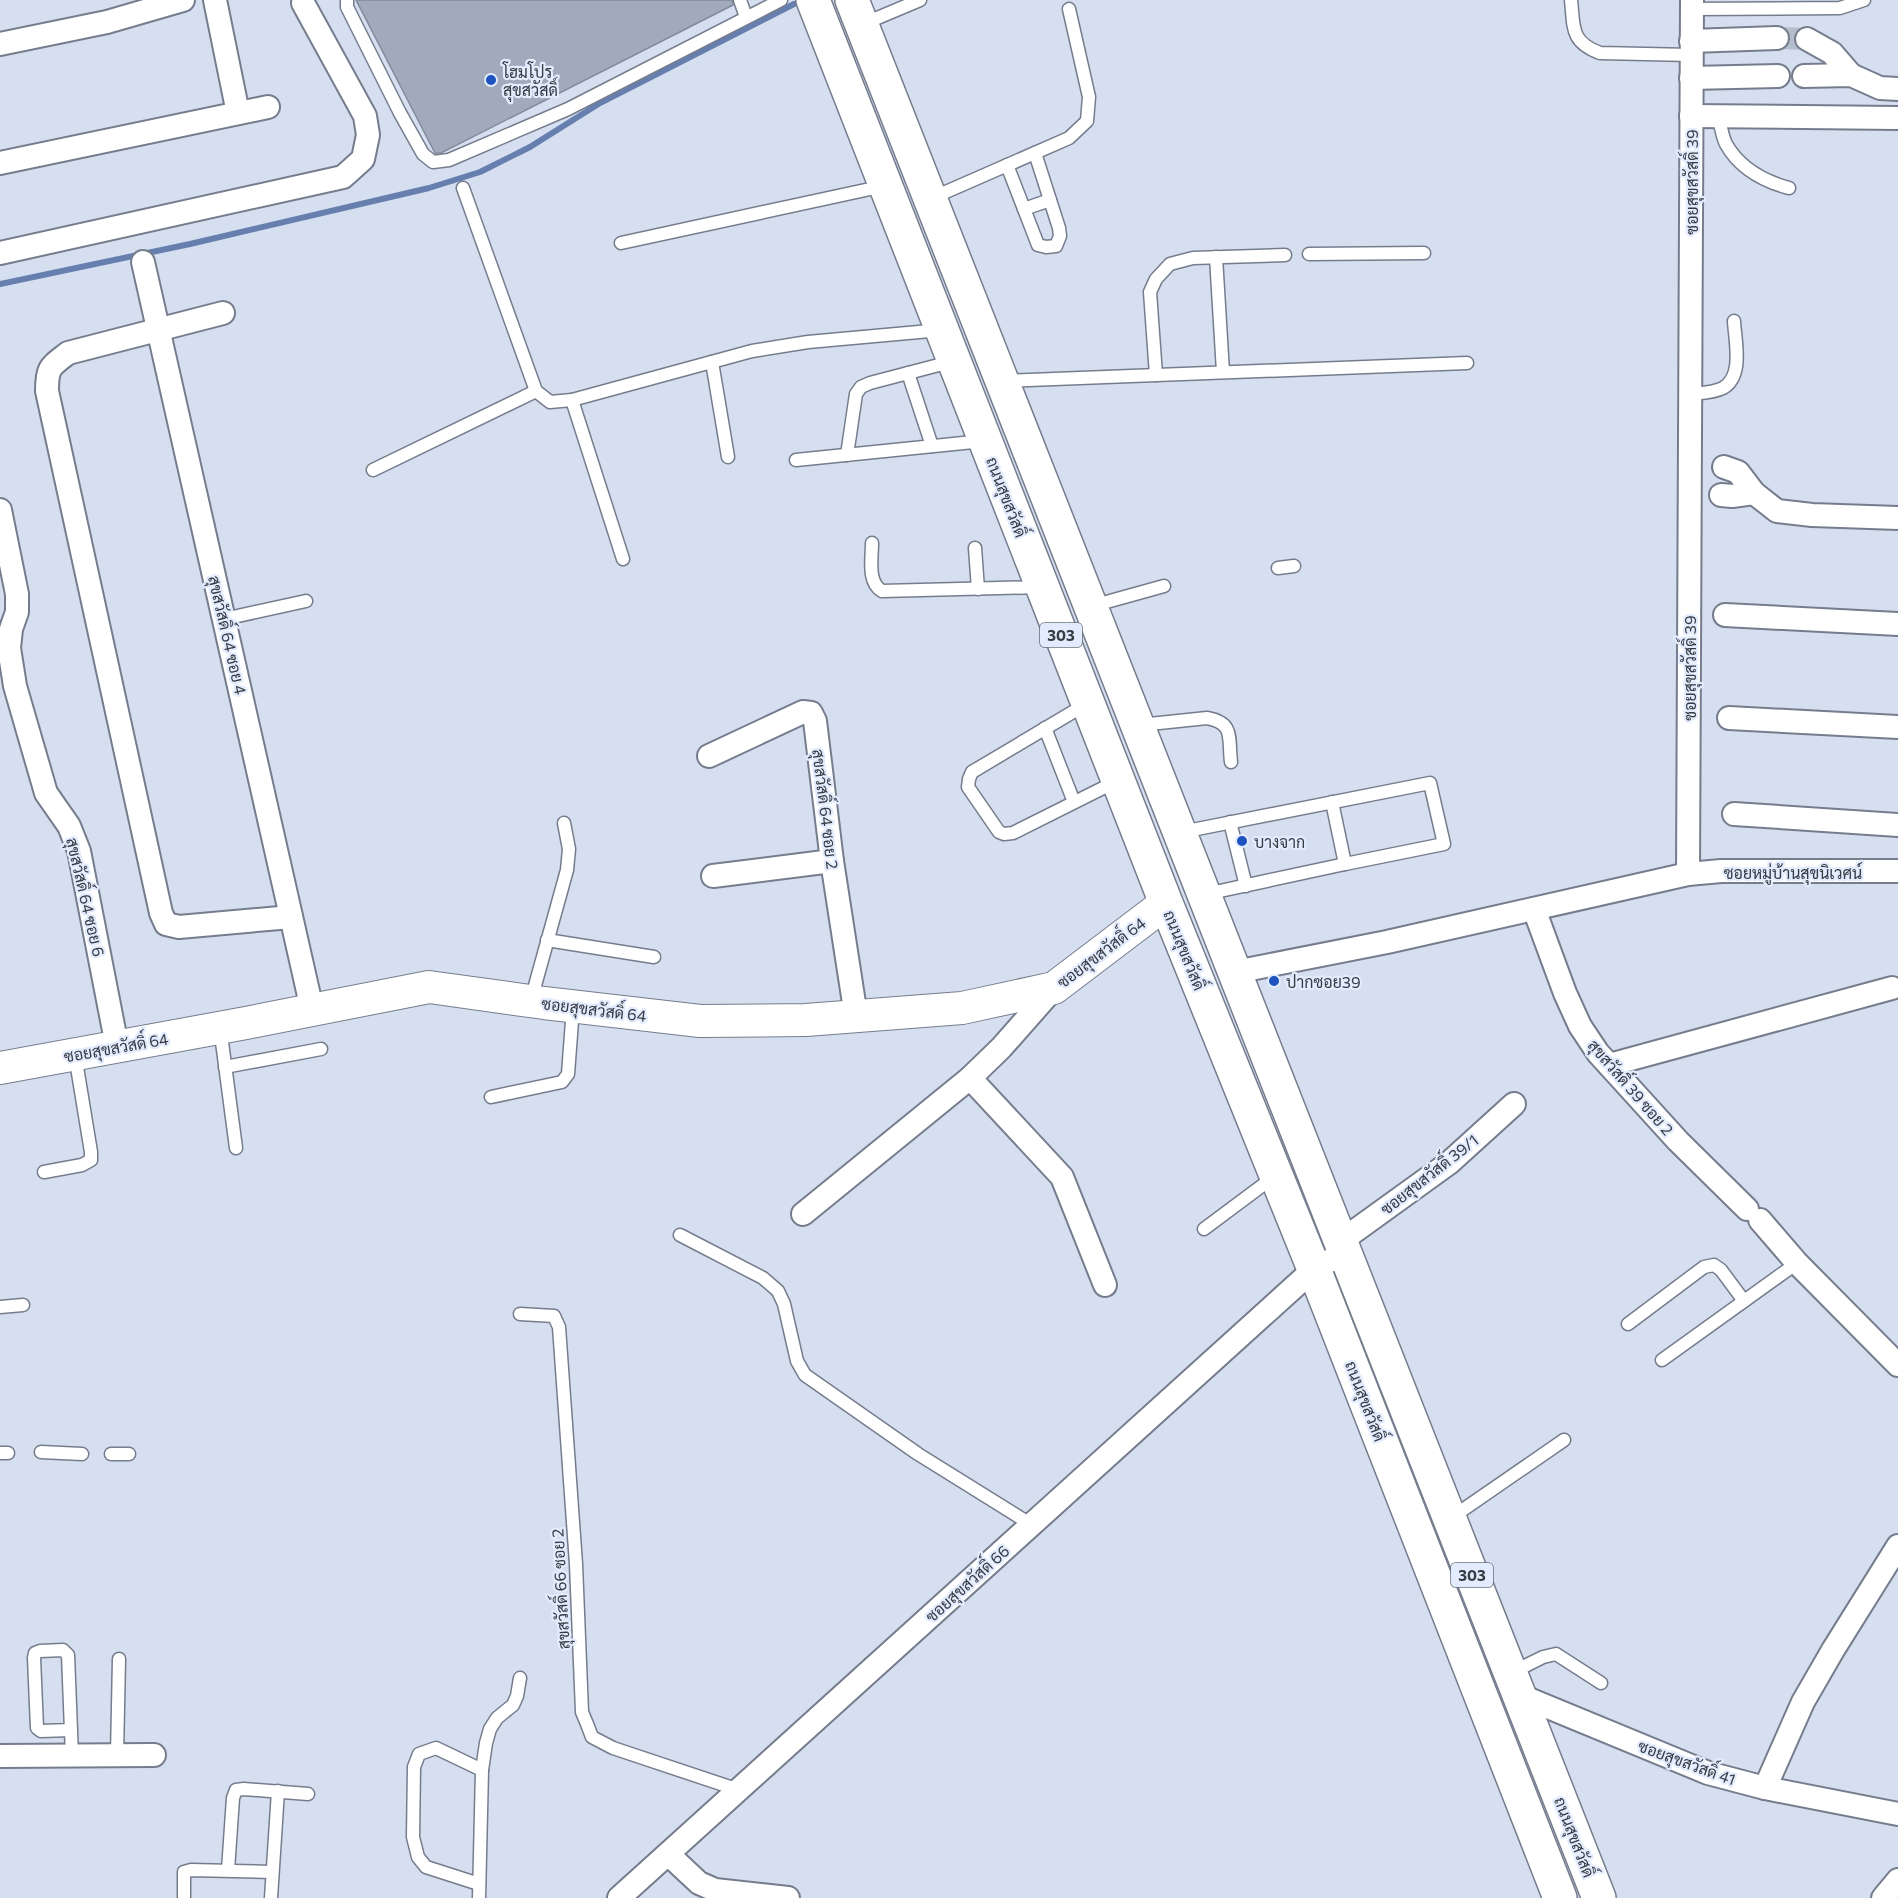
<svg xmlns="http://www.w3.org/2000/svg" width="1898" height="1898" viewBox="0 0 1898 1898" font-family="Commissioner,Sarabun,sans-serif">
<rect width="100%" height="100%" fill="#d5dff0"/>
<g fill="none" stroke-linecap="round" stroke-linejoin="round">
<polyline stroke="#667fae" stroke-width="6" points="0,284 190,244 429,188 480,172 530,147 600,103 794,4"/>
</g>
<polygon fill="#a1aabb" stroke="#828b9b" stroke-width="1.5" points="356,0 732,0 733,5 441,153 435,153"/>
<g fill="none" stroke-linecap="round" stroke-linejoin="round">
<polyline stroke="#b5becd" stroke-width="22" stroke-dasharray="22 11" stroke-linecap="butt" points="1777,38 1807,39"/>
<g stroke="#757d8d" stroke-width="15">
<g id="lane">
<polyline points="347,0 347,7 400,113 423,154 433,162 449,160 568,109 781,0"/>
<polyline points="740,0 746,17"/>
<path d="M 1571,0 C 1574,27 1570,42 1600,53 L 1691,55"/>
<polyline points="1691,9 1840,8 1864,0"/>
<polyline points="863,24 920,0"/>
<path d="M 1718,117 C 1721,125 1722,136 1726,144 C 1740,169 1763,181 1789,188"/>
<polyline points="1007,165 1038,245 1046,247 1056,246 1060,236 1059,228 1035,153"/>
<polyline points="463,188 536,391 550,402 572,400 623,559"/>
<polyline points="932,198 1069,138 1087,121 1089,97 1069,9"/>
<polyline points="1024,209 1050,200"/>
<polyline points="621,243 884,186"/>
<polyline points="1309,254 1424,253"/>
<polyline points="1216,257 1223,372"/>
<polyline points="712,362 728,457"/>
<polyline points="908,373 932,446"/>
<polyline points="1156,375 1150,292 1156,279 1170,264 1193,258 1285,255"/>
<polyline points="1004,381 1467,363"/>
<path d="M 1690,394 C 1700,393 1713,393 1723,388 C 1744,376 1735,341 1734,321"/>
<polyline points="572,400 752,351 808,342 941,330"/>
<polyline points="847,455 856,394 861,387 870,383 954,361"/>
<polyline points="796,460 983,441"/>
<polyline points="373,470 536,391"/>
<path d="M 872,543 C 872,559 867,582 882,591 L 1042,587"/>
<polyline points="975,548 978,589"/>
<polyline points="1278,568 1294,566"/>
<polyline points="1092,606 1164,586"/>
<polyline points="224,619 306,601"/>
<polyline points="1088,703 972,772 969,779 968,787 999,832 1004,834 1013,833 1117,781"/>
<path d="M 1140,725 L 1207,718 C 1235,723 1228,738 1231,762"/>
<polyline points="1045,728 1074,802"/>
<polyline points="1230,822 1246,886"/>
<polyline points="1182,832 1430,783 1444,844 1345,864"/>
<polyline points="1206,894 1345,864 1332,802"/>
<polyline points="547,940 654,957"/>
<polyline points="531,1000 567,870 569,849 564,823"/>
<polyline points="220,1027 236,1148"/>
<polyline points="225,1067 321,1049"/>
<polyline points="491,1097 562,1082 568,1074 573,1008"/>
<polyline points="44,1172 82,1165 91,1160 91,1152 75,1055"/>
<polyline points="1204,1229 1275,1176"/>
<polyline points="680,1235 763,1278 778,1291 784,1304 797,1361 805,1375 918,1454 1032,1525"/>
<polyline points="0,1307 23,1305"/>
<polyline points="520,1314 554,1316 559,1327 576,1564 582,1712 587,1724 592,1737 613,1748 739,1790"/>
<polyline points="1628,1324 1704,1267 1714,1265 1721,1270 1744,1301"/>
<polyline points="1662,1360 1797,1263"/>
<polyline points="41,1452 82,1454"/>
<polyline points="0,1453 8,1453"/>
<polyline points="111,1454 129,1454"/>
<polyline points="1451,1518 1564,1440"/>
<polyline points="1511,1673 1543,1657 1556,1654 1601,1683"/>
<polyline points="71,1730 41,1731 37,1728 34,1658 35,1653 40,1651 63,1650 68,1655 72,1756"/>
<polyline points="117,1755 119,1659"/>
<polyline points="228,1870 233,1798 236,1790 244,1789 308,1794"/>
<polyline points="479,1884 426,1867 418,1857 413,1837 414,1767 419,1754 436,1748 482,1770"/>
<polyline points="184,1898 184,1872 191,1870 272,1872"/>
<polyline points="271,1898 278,1791"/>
<polyline points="479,1898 482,1770 486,1743 490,1729 497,1718 513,1705 517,1696 520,1678"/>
</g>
</g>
<g stroke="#757d8d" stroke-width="26">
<g id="street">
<polyline points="215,0 238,113"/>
<polyline points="1807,39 1832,53 1851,75"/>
<polyline points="1691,41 1777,38"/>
<polyline points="0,44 107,22 183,0"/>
<polyline points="1804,76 1851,75 1880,88 1898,89"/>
<polyline points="1691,78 1778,76"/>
<polyline points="1691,116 1898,118"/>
<polyline points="0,163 268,107"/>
<polyline points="0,253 343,177 363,159 368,135 365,116 303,3"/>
<polyline points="143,262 312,1009"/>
<path d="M 223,313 L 68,353 C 50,367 47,367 47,391 L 161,913 L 166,924 L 179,927 L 291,917"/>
<polyline points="1754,493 1777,511 1812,515 1898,518"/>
<polyline points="1721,495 1732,496 1754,493 1738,472 1724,467"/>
<polyline points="0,510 17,594 17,612 11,629 9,648 15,686 46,793 69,826 79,851 117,1046"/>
<polyline points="1725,615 1898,624"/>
<polyline points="1729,718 1898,727"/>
<polyline points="709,756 803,712 811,713 815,721 832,861 856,1016"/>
<polyline points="1734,814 1898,825"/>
<polyline points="1688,874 1721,871 1898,871"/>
<polyline points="713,876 832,861"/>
<polyline points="1534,909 1565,993 1580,1026 1598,1053 1678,1141 1747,1209"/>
<polyline points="1235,972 1387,942 1688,874 1692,0"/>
<polyline points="1054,988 1001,1048 970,1078 1062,1177 1105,1285"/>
<polyline points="1609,1065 1892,988"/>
<polyline points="803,1214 970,1078"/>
<polyline points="1760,1220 1797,1263 1898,1365"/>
<polyline points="1341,1241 1449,1163 1514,1104"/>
<polyline points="1519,1695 1708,1773 1765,1788 1898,1814"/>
<polyline points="0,1756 154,1755"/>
<polyline points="1765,1788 1803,1702 1833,1650 1898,1546"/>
<polyline points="668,1854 699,1883 715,1890 788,1898"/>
<polyline points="619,1898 1314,1269 1346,1252"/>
<polyline points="1883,1898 1898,1880"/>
</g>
</g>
<g stroke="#757d8d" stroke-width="34">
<polyline id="secondary" points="0,1068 246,1023 429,987 544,1003 700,1021 806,1020 962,1008 1054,988 1166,903"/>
</g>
<g stroke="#757d8d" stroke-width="36">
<g id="primary">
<polyline points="813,0 1166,903 1314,1269 1560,1898"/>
<polyline points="852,0 1599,1898"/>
</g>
</g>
<use href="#lane" stroke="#fff" stroke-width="12"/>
<use href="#street" stroke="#fff" stroke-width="22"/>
<use href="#secondary" stroke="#fff" stroke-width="32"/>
<use href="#primary" stroke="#fff" stroke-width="33"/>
</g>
<g fill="#1e52bf" stroke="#e2ecfe" stroke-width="2">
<circle cx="491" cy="80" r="6"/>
<circle cx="1242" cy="841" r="6"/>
<circle cx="1274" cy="981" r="6"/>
</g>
<g text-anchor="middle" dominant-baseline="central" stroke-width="4.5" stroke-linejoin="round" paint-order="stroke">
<g fill="#e2ecfe" stroke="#6a707a" stroke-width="1.5">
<rect x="1040" y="623" width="42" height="24" rx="4.5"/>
<rect x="1451" y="1563" width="42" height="24" rx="4.5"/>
</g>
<g font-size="15" font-weight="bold" fill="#373b42">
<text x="1061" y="635">303</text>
<text x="1472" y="1575">303</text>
</g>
<g font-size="16" fill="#373b42" stroke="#e2ecfe" text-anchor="start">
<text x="503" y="71">โฮมโปร<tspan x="503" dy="18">สุขสวัสดิ์</tspan></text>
<text x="1254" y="841">บางจาก</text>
<text x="1286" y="981">ปากซอย39</text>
</g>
<g font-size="16" fill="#373b42" stroke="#e2ecfe">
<text transform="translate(1691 182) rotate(-90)">ซอยสุขสวัสดิ์ 39</text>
<text transform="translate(1007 497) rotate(69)">ถนนสุขสวัสดิ์</text>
<text transform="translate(228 635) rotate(77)">สุขสวัสดิ์ 64 ซอย 4</text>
<text transform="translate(1689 668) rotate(-90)">ซอยสุขสวัสดิ์ 39</text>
<text transform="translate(826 809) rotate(83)">สุขสวัสดิ์ 64 ซอย 2</text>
<text x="1793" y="872">ซอยหมู่บ้านสุขนิเวศน์</text>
<text transform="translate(86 897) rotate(77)">สุขสวัสดิ์ 64 ซอย 6</text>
<text transform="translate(1185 950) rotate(68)">ถนนสุขสวัสดิ์</text>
<text transform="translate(1101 952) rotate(-37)">ซอยสุขสวัสดิ์ 64</text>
<text transform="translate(594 1009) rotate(7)">ซอยสุขสวัสดิ์ 64</text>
<text transform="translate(116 1047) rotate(-10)">ซอยสุขสวัสดิ์ 64</text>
<text transform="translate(1631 1087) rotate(49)">สุขสวัสดิ์ 39 ซอย 2</text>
<text transform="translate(1429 1174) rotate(-38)">ซอยสุขสวัสดิ์ 39/1</text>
<text transform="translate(1366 1401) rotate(69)">ถนนสุขสวัสดิ์</text>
<text transform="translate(967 1583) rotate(-42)">ซอยสุขสวัสดิ์ 66</text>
<text transform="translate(560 1589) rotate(-93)">สุขสวัสดิ์ 66 ซอย 2</text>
<text transform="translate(1687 1762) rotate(20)">ซอยสุขสวัสดิ์ 41</text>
<text transform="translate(1575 1837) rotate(69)">ถนนสุขสวัสดิ์</text>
</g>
</g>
</svg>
